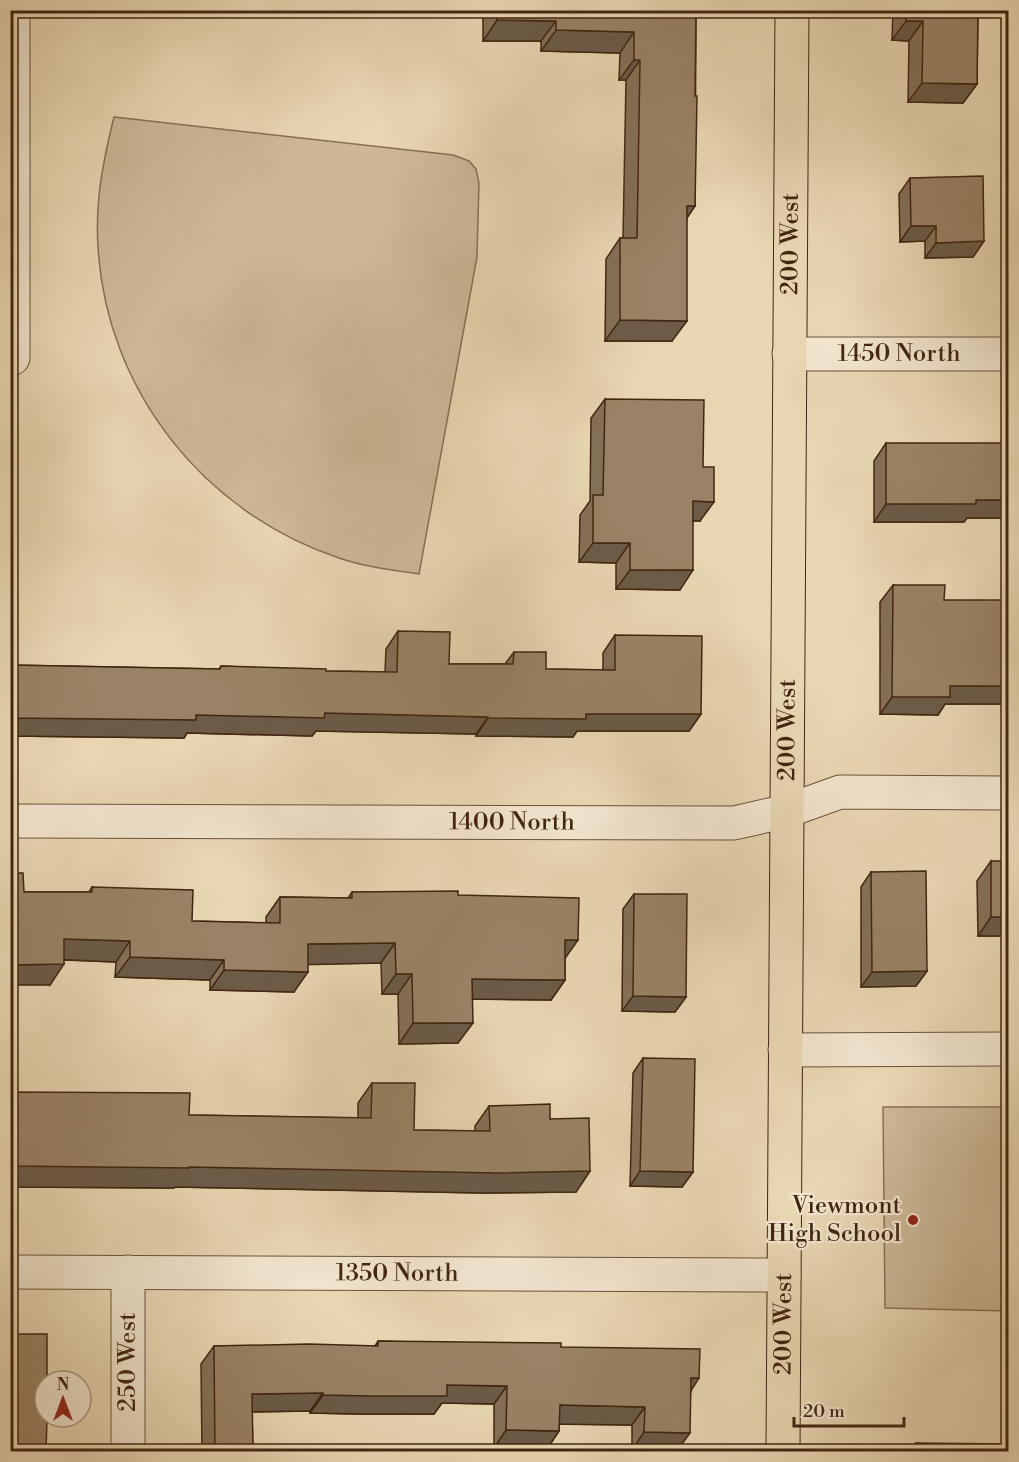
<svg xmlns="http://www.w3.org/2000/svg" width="1019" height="1462" viewBox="0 0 1019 1462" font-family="'Libre Bodoni',serif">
<rect width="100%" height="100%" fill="#e8d6b2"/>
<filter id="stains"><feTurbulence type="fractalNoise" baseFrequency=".00333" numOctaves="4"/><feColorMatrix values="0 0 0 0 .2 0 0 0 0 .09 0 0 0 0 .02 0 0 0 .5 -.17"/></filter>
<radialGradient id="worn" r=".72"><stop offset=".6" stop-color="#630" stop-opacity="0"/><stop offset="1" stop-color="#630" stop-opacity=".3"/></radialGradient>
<g fill="#ccb897" stroke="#886f54" stroke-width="1.5">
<path d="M 114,117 L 453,155 L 469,161 L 476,169 L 479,183 L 477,257 L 419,574 C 392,570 365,567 339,558 C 204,513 106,390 98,247 C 95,201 103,162 114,117 Z"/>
<polygon points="883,1107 1008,1107 1008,1311 885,1308"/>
</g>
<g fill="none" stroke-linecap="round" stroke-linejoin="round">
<g stroke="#6c5239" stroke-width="35">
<g id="minor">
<path id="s1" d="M 789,354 L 1008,354"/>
<polyline points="10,358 13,358 13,10"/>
<path id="s2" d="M 10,821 L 734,823 L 787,811 L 840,792 L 1008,793"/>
<polyline points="785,1050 1008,1049"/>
<path id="s3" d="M 10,1272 L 784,1275"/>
<polyline points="128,1272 128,1452"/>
</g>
</g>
<g stroke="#432611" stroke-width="35">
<g id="major">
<path id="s4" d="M 783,1452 L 792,10"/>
</g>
</g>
<use href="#minor" stroke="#f0e4cd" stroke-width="33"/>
<use href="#major" stroke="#e8d6b2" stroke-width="33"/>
</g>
<g fill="#847057" stroke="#432611" stroke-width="1.5">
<polygon points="483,10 696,10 695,206 687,217 672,341 605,341 606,259 620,238 623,238 626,80 619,80 620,53 541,51 541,41 483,41"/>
<polygon points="893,10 978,10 977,84 963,103 908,102 909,41 892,40"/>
<polygon points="910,178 984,241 973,257 925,258 925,241 900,242 899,194"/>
<polygon points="605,399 700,521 693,521 680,590 616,589 616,563 579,562 580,515 590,501 591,418"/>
<polygon points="886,443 1008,518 967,518 964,522 874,522 874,461"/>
<polygon points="893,585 944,600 1008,704 945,704 938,715 880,714 880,602"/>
<polygon points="398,631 449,664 505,664 514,652 546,669 603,670 603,653 615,635 701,714 689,731 577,731 573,737 476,736 476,734 316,731 312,736 187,733 184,738 10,736 10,665 219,669 221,666 326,671 385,672 386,649"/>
<polygon points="991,861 1008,936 978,936 977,881"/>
<polygon points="871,872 927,971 916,986 861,987 861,887"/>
<polygon points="92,887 192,921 266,923 266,917 280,897 348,898 352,892 458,895 565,958 565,980 551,1000 472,999 458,1043 399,1044 398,994 382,994 381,963 308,964 294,992 210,990 210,980 115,977 116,962 64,960 50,985 24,892 89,892"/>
<polygon points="634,894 686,997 675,1012 622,1011 623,909"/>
<polygon points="643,1058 693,1172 682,1187 630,1186 633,1073"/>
<polygon points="372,1083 414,1130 475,1131 475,1126 489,1106 550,1119 590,1171 576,1192 482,1193 175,1187 174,1188 10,1187 10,1092 189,1115 358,1118 358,1103"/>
<polygon points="378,1341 561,1347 691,1391 677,1451 632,1450 632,1425 559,1424 559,1431 547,1449 494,1448 494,1404 442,1403 434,1414 358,1414 310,1413 310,1411 252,1412 253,1452 202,1452 201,1364 214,1346 375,1346"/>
<polygon points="916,1443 1008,1452 910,1452"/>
</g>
<g fill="#6b5b47" stroke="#432611" stroke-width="1.5">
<polygon points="497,20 556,21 541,41 483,41"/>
<polygon points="906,21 923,21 909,41 892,40"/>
<polygon points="556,30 634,32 620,53 541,51"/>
<polygon points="634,60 640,60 626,80 619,80"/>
<polygon points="922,83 977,84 963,103 908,102"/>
<polygon points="687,206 695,206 681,227"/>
<polygon points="911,226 936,226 925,241 900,242"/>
<polygon points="984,241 973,257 925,258 936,243"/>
<polygon points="620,320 687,321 672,341 605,341"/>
<polygon points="976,500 1008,500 1008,518 967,518 964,522 874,522 886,504"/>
<polygon points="693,501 714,502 700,521 680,520"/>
<polygon points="593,543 630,543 616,563 579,562"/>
<polygon points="630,570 693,570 680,590 616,589"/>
<polygon points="950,686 1008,686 1008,704 945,704 938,715 880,714 892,697"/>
<polygon points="325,713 488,717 476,734 316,731 312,736 187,733 184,738 10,736 10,718"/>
<polygon points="586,714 701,714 689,731 577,731 573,737 476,736 488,718"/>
<polygon points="991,917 1008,917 1008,936 978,936"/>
<polygon points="64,939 130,941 116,962 50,959"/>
<polygon points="565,940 578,940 564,960"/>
<polygon points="395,943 381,963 294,965 308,944"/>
<polygon points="130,957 224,960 210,980 115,977"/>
<polygon points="64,964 50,985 10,985 10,965"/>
<polygon points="224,970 308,972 294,992 210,990"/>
<polygon points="927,971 916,986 861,987 872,972"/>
<polygon points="396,974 412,974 398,994 382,994"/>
<polygon points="472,979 565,980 551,1000 458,999"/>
<polygon points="633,996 686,997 675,1012 622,1011"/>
<polygon points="413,1023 473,1023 458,1043 399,1044"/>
<polygon points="10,1166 189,1167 590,1171 576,1192 482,1193 175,1187 174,1188 10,1187"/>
<polygon points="640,1171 693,1172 682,1187 630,1186"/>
<polygon points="691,1378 699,1378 687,1397"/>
<polygon points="447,1385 507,1386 494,1404 442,1403 434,1414 358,1414 310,1413 323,1395"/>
<polygon points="323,1393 310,1411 239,1412 252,1394"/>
<polygon points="560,1405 645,1407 632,1425 547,1424"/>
<polygon points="506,1430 559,1431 547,1449 494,1448"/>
<polygon points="644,1432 690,1433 677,1451 632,1450"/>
</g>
<g fill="#998265" stroke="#432611" stroke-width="1.5">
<polygon points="498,10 696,10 695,96 697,96 695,206 687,206 687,321 620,320 620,238 637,238 640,60 634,60 634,32 556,30 556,21 497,20"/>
<polygon points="906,10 978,10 977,84 922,83 923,21 906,21"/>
<polygon points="983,176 984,241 936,243 936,226 911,226 910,178"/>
<polygon points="605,399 704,400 703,467 714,467 714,502 693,501 693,570 630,570 630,543 593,543 593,495 603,495"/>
<polygon points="886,443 1008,443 1008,500 976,500 976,504 886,504"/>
<polygon points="893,585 945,585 944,600 1008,600 1008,686 950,686 950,697 892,697"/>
<polygon points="398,631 450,632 449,664 513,664 514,652 546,652 546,669 615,670 615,635 702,636 701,714 586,714 586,719 488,718 488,717 325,713 324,718 196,715 196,720 10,718 10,665 220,669 221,666 326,669 326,671 397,672"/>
<rect x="991" y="861" width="17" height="56"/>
<polygon points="926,871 927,971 872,972 871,872"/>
<polygon points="10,873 23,873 24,892 92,892 92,887 193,890 192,921 280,923 280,897 352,898 352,892 458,891 458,895 579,898 578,940 565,940 565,980 472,979 473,1023 413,1023 412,974 396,974 395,943 308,944 308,972 224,970 224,960 130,957 130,941 64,939 64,964 10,965"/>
<polygon points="634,894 687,894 686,997 633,996"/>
<polygon points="643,1058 695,1059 693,1172 640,1171"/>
<polygon points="372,1083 415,1083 414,1130 490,1131 489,1106 550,1104 550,1119 589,1118 590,1171 496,1173 189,1167 189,1168 10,1166 10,1092 190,1093 189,1115 371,1118"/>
<polygon points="10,1334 47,1334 47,1381 45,1381 45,1417 47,1417 46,1452 10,1452"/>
<polygon points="378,1341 561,1343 561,1347 700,1349 699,1378 691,1378 690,1433 644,1432 645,1407 560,1405 559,1431 506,1430 507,1386 447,1385 447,1396 371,1396 323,1395 323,1393 252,1394 253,1452 215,1451 214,1346 309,1344 378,1346"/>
<polygon points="916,1443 1008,1444 1008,1452 916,1452"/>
</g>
<circle fill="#8f2418" stroke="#f0e4cd" stroke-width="2" cx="913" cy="1220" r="6"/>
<g text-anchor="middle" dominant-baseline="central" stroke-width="4.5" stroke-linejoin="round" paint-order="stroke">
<g font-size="24" fill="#432611" stroke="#f0e4cd">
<text stroke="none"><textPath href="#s4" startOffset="1208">200 West</textPath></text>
<text stroke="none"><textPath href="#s1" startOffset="110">1450 North</textPath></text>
<text stroke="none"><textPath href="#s4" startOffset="722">200 West</textPath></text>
<text stroke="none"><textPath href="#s2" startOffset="502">1400 North</textPath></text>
<text stroke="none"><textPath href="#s3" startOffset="387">1350 North</textPath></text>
<text stroke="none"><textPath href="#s4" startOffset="128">200 West</textPath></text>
<text transform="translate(128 1362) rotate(-90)">250 West</text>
</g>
<g font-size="24" fill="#432611" stroke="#f0e4cd" text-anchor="end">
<text x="901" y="1206">Viewmont<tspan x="901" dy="28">High School</tspan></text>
</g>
</g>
<rect width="1019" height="1462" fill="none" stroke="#e8d6b2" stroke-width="36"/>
<rect x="12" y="12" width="995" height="1438" fill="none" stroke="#432611" stroke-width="3"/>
<rect x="18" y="18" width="983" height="1426" fill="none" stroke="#432611" stroke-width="1.5"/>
<g transform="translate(63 1399)"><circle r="28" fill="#f0e4cd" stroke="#ab9882" stroke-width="1.5"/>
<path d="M0-4.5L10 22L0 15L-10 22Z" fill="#8f2418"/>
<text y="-9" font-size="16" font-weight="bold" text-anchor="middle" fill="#432611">N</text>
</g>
<path d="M794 1417v9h110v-9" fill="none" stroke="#432611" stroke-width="3"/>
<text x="803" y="1417" font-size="18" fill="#432611" stroke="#f0e4cd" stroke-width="4.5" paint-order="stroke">20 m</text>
<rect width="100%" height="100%" filter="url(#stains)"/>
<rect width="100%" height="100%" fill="url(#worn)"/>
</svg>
